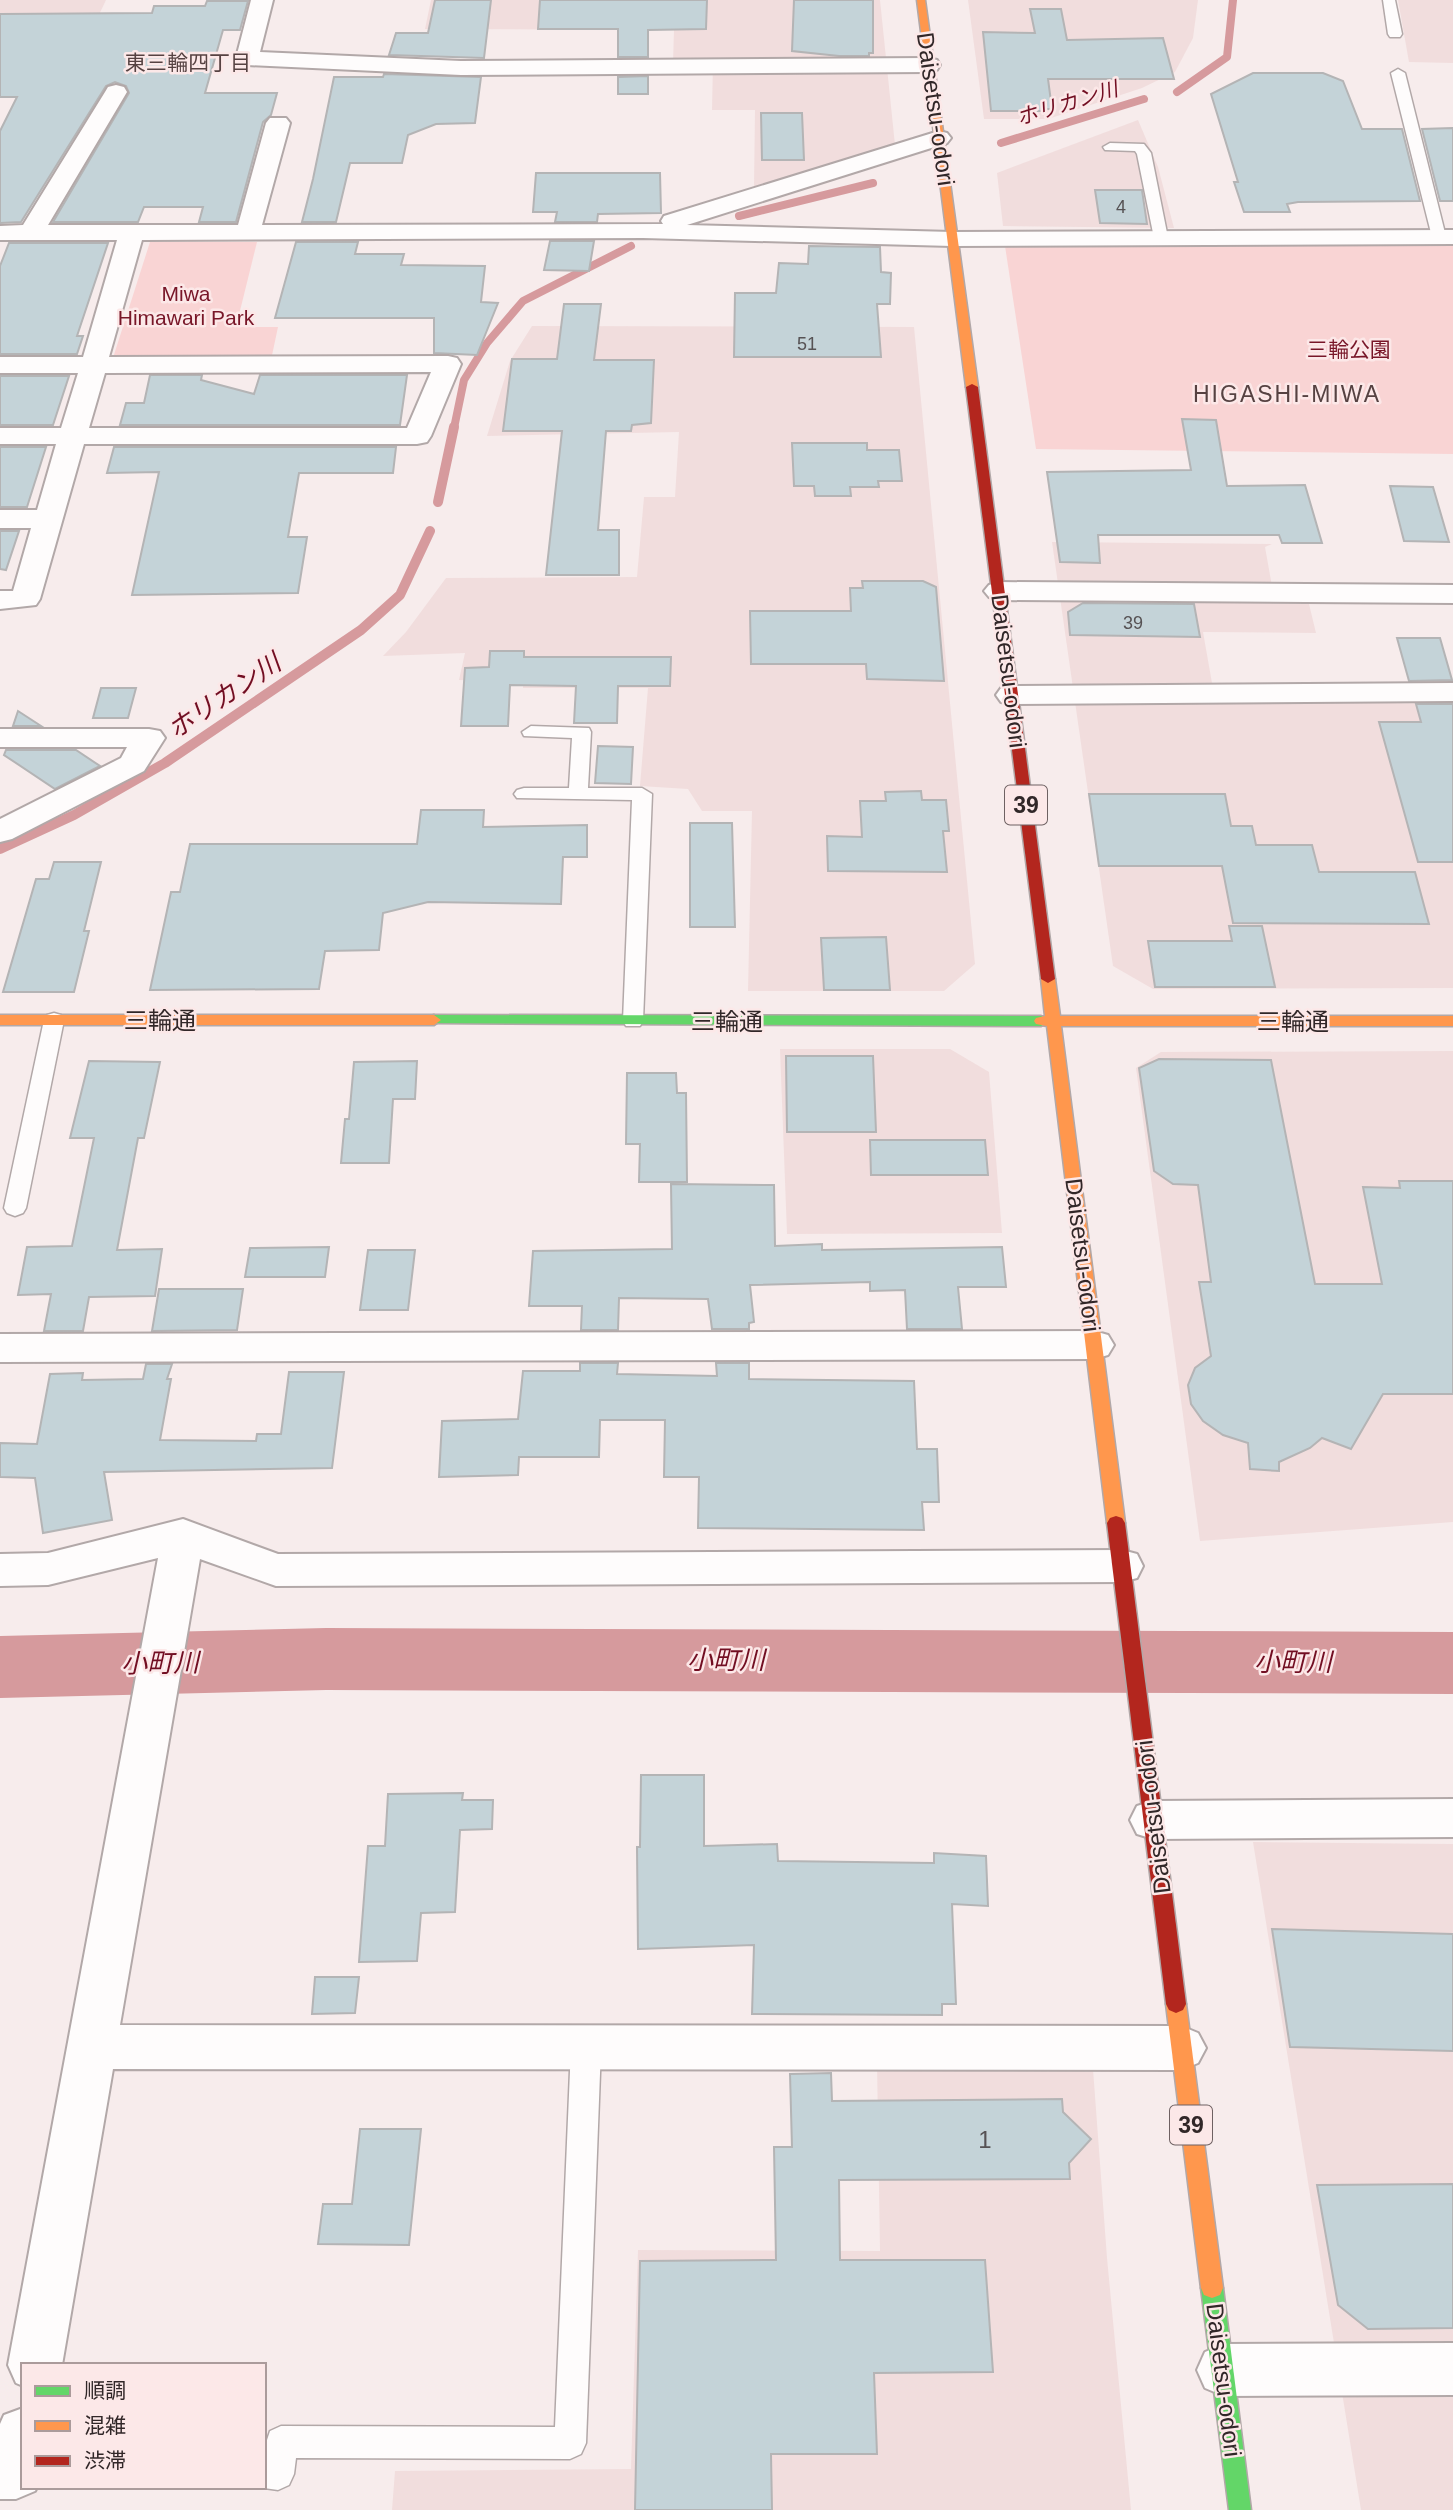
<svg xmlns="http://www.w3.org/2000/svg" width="1453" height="2510" viewBox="0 0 1453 2510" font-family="Arial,'Noto Sans JP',sans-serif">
<rect width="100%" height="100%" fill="#f7ecec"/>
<g fill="#f1dddd">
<polygon points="0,0 106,0 74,67 0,67"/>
<polygon points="431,0 880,0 895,145 754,187 755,110 712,110 713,63 673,63 674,30 425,29"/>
<polygon points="968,0 1198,0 1193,38 1175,72 1142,88 1048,119 984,119"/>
<polygon points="1398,0 1453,0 1453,63 1409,62"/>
<polygon points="1138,120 1158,167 1174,228 1003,226 997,173"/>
<polygon points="532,326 914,327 975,964 944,991 748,991 752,811 702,811 688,789 640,786 648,688 523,688 523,682 459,680 465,653 383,656 406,632 446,578 637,577 644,497 675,497 679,432 487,436 510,361"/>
<polygon points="1052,542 1272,544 1265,547 1275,603 1309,604 1316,633 1203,632 1215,700 1453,704 1453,988 1153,989 1113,966"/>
<polygon points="780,1049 950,1049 989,1072 1002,1233 787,1234"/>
<polygon points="1453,1051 1453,1522 1200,1541 1136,1068 1161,1052"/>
<polygon points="1253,1842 1453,1844 1453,2510 1361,2510"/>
<polygon points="877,2062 1093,2069 1107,2258 1131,2510 392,2510 395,2471 631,2469 638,2250 880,2251"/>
</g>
<g fill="#f9d4d4">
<polygon points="150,242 257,242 236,327 278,327 271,360 112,361"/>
<polygon points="1005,246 1453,246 1453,454 1036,449"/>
</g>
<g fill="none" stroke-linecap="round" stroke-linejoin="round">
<g stroke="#d69a9d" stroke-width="8">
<polyline points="1177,92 1227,57 1233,0"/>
<polyline points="1001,143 1144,99"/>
<polyline points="739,216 873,183"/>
<polyline points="454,428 464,380 487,343 523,301 631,246"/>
</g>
<g stroke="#d69a9d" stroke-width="10">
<polyline points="438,502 454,427"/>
<polyline points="0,849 74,815 165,763 361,630 400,595 430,531"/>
</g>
<polygon fill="#d69a9d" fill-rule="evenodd" points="326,1628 1453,1632 1453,1694 326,1690 0,1698 0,1636"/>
</g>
<g fill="#c4d3d8" stroke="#b4b4b5" stroke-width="2">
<polygon points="435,0 491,0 484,58 389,55 396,33 428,33"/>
<polygon points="540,0 707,0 706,29 648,30 648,57 618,57 618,29 538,29"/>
<polygon points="794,0 873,0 873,53 869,53 869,56 839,56 792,51"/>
<polygon points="207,1 248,1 240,30 223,30 205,93 277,93 271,115 263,122 236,222 199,222 203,207 144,207 138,222 53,222 129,93 126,86 115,82 106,86 21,222 0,223 0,131 17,97 0,97 0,14 152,13 154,6 205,6"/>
<polygon points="1030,9 1061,9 1067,40 1163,38 1174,79 1048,79 1052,109 1044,109 1045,111 991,111 983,32 1035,33"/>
<polygon points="1253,73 1323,73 1343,81 1362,129 1402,129 1420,201 1298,202 1287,204 1290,212 1244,212 1234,182 1238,182 1211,94"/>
<polygon points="384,74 481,77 475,123 436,124 408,135 402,163 350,163 336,222 302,222 313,179 334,77 383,77"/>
<polygon points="648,76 648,94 618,94 618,77"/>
<polygon points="761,113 802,113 804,160 762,160"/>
<polygon points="1453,128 1453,201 1440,201 1422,129"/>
<polygon points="536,173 660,173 661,213 598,214 597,222 555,222 557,212 533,212"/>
<polygon points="1095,190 1142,190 1147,224 1100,223"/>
<polygon points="550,241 594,241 589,271 544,270"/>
<polygon points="296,242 358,242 355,254 404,254 401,265 485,266 481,302 498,303 477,355 434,353 434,318 275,318"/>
<polygon points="9,243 108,243 77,336 83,336 77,354 0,354 0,266"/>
<polygon points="809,246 880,247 881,272 891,273 890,304 877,304 881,357 734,357 735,293 776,293 779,263 808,264"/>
<polygon points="564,304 601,304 594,360 654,360 651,423 632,425 631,431 606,431 598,530 619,530 619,575 546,575 562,431 503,431 512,359 557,359"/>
<polygon points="150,375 202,375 201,380 254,394 260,375 407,375 400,425 120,425 126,403 144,403"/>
<polygon points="0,376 69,376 53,425 0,425"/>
<polygon points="1182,419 1216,420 1227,486 1305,485 1322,543 1282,543 1279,535 1098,535 1100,563 1060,562 1047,472 1191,470"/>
<polygon points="792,443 867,443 867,450 899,450 902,481 878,481 879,487 850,487 851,496 815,496 814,486 794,486"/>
<polygon points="0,447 46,447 27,507 0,507"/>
<polygon points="114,447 396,447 393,473 299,473 288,537 307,537 298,593 132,595 159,472 107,473"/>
<polygon points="1390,486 1433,487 1449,542 1404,541"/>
<polygon points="0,531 19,531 6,570 0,569"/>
<polygon points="862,581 923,581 936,587 944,681 867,679 866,664 751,664 750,611 851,611 850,588 863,588"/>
<polygon points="1083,603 1194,604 1200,637 1070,635 1068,612"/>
<polygon points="1397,638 1440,638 1452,680 1409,681"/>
<polygon points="490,651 524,651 524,657 671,657 670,686 618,686 617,723 574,723 576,686 510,685 508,726 461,726 465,668 489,667"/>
<polygon points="101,688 136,688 128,718 93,718"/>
<polygon points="1416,704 1453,704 1453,862 1418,862 1379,722 1421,722"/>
<polygon points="18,711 41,726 13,726"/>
<polygon points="598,746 633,747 631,784 595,783"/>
<polygon points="6,750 76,750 100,766 55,789 4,755"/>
<polygon points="921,791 922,800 946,800 949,831 943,831 947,872 828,871 827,836 862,837 860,801 886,801 885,792"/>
<polygon points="1089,794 1225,794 1231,826 1252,826 1256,845 1312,845 1319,872 1415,872 1429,924 1233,923 1222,866 1099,866"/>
<polygon points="421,810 484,810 483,827 587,825 587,857 563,857 561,904 428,902 383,913 379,950 325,951 319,989 150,990 171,892 180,892 190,844 417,844"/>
<polygon points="690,823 732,823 735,927 690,927"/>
<polygon points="54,862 101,862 84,931 89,931 74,992 3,992 36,879 49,879"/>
<polygon points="1229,926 1262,926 1275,987 1155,987 1148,941 1232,941"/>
<polygon points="886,937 890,990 824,990 821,938"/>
<polygon points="786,1056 873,1056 876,1132 787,1132"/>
<polygon points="1159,1059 1271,1060 1315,1284 1382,1284 1363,1187 1400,1188 1399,1181 1453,1181 1453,1394 1383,1394 1351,1449 1322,1438 1310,1448 1279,1462 1279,1471 1250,1469 1248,1443 1223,1435 1203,1421 1191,1404 1188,1385 1195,1368 1211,1356 1199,1282 1211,1282 1198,1185 1173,1184 1154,1171 1139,1068"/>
<polygon points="89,1061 160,1062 144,1138 138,1138 117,1250 162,1249 155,1296 89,1297 83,1331 44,1331 51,1294 18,1295 27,1247 72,1246 94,1138 70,1138"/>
<polygon points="417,1061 415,1099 393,1099 389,1163 341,1163 345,1119 349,1119 354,1062"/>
<polygon points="627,1073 676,1073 677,1093 686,1093 687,1182 639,1182 640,1144 626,1144"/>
<polygon points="870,1140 985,1140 988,1175 871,1175"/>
<polygon points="671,1184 774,1185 775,1246 822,1244 822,1250 1002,1247 1006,1287 958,1287 962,1329 907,1329 905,1290 870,1291 870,1282 750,1285 754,1322 749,1323 749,1329 712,1329 708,1299 619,1298 618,1330 581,1330 582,1306 529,1306 533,1251 672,1249"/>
<polygon points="329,1247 325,1277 245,1277 250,1248"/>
<polygon points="368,1250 415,1250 408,1310 360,1310"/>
<polygon points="159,1289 243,1289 237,1330 152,1331"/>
<polygon points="580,1363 618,1363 617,1374 717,1376 716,1363 749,1363 749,1379 914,1381 917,1449 937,1449 939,1502 922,1502 924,1530 698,1528 699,1477 664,1477 665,1420 600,1420 599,1457 519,1457 518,1475 439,1477 442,1421 518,1419 523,1371 580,1371"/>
<polygon points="146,1364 172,1364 167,1379 171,1379 160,1440 256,1441 257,1434 281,1434 289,1372 344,1372 332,1468 104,1472 112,1520 43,1533 35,1478 0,1477 0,1443 37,1444 50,1374 83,1373 82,1380 143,1379"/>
<polygon points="641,1775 704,1775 704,1846 777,1844 778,1861 934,1863 934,1853 986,1856 988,1906 952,1904 956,2004 942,2004 942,2015 752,2014 754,1945 638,1949 637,1847 640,1847"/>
<polygon points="463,1793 462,1800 493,1800 492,1829 460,1830 455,1912 421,1913 417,1961 359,1962 368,1846 385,1846 388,1794"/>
<polygon points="1272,1929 1453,1934 1453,2051 1290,2047"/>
<polygon points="315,1977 359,1977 355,2013 312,2014"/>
<polygon points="831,2073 832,2101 1062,2099 1063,2112 1091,2139 1069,2163 1070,2179 839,2180 840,2260 985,2260 993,2372 874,2373 877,2454 771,2454 772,2510 635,2510 640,2261 776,2260 774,2147 792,2147 790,2074"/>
<polygon points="360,2129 421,2129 409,2245 318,2244 323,2204 352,2204"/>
<polygon points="1453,2184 1453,2328 1368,2329 1338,2305 1317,2185"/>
</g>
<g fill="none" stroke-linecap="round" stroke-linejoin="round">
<g stroke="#b2a8a8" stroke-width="3">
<g id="lane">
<polygon points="1383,0 1395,0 1402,34 1400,37 1390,37 1388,34"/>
<polygon points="1398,69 1405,73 1446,237 1444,240 1439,241 1432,237 1391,73"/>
<polygon points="1110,143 1144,144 1151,153 1168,238 1166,241 1161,242 1154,238 1137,154 1135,151 1105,150 1103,147"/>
<polygon points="531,726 589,728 591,732 588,788 642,788 652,794 643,1021 640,1026 626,1026 623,1021 632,800 517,798 514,794 517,790 524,788 569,788 572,738 524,736 522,732"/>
<polygon points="54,1013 61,1015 64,1020 26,1208 23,1213 15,1216 7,1213 4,1208 44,1020 47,1015"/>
<polygon points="586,2034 596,2038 601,2047 586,2443 581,2454 570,2459 296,2458 294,2474 289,2485 278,2490 257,2487 264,2487 264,2449 270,2431 281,2426 555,2427 571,2047 576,2038"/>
</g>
</g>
<g stroke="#b2a8a8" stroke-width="4">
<g id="street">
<polygon points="251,0 273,0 260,52 461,61 929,58 937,60 940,65 937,70 929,72 461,75 247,65 239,63 236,58"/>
<path d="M 116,85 L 124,87 L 127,92 L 48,225 L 238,225 L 266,123 L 270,118 L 286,118 L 290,123 L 262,225 L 663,224 L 661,221 L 664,216 L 939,131 L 947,133 L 951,138 L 947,143 L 687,225 L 952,232 L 1453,230 L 1453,244 L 952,246 L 643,238 L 142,240 L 109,357 L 448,356 L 457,358 L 461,364 L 431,436 L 427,442 L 417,444 L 84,444 L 40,599 L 36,605 L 0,609 L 0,591 L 13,591 L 31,528 L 0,528 L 0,510 L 37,510 L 56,444 L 0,444 L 0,428 L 61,428 L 78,373 L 0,373 L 0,357 L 83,357 L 117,240 L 0,240 L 0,226 L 23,225 L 105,92 L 108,87 ZM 431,372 L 407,428 L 89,428 L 105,373 Z"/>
<polygon points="999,582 1453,585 1453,603 999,600 989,597 984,591 989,585"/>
<polygon points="1453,683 1453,701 1012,704 1001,702 996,695 1001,688 1012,686"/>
<polygon points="0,729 149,729 160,731 165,738 144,771 12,839 0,842 0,819 121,758 127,747 0,747"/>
<polygon points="1094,1331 1108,1335 1114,1345 1108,1355 1094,1359 0,1362 0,1334"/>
<polygon points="183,1519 278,1554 1122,1550 1137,1554 1143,1566 1137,1578 1122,1582 276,1586 200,1559 120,2025 1181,2026 1198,2033 1206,2048 1198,2063 1181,2070 113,2069 62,2365 23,2365 23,2386 16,2383 8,2365 158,1558 48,1585 0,1586 0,1554 48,1553"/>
<polygon points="1453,1799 1453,1837 1153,1839 1137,1834 1130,1820 1137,1806 1153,1801"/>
<polygon points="1453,2343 1453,2395 1224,2396 1205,2388 1197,2370 1205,2352 1224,2344"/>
<polygon points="23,2408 23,2487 37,2487 35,2491 16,2499 0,2499 0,2424 4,2415"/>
</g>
</g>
<g stroke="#b2a8a8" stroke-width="3">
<g id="fast">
<polygon points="434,1015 1041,1016 1048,1021 1041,1026 429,1023 427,1020 429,1017"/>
<polygon points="1212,2278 1220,2281 1223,2288 1251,2510 1229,2510 1201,2288 1204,2281"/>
</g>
</g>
<g stroke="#b2a8a8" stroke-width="3">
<g id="slow">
<polygon points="917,0 925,0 978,387 972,390 966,387"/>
<polygon points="1048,975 1055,979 1060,1016 1453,1016 1453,1026 1061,1026 1125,1523 1122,1528 1110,1528 1107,1523 1047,1026 1036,1024 1034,1021 1036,1018 1045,1016 1041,979"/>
<polygon points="0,1015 434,1015 441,1020 434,1025 0,1025"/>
<polygon points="1176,1995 1183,1998 1186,2004 1223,2288 1220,2295 1212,2298 1204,2295 1201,2288 1166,2004 1169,1998"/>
</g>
</g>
<g stroke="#b2a8a8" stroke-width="3">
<g id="jam">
<polygon points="972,384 978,387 1055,979 1048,983 1041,979 966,387"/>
<polygon points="1116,1516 1122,1518 1125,1523 1186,2004 1183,2010 1176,2013 1169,2010 1166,2004 1107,1523 1110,1518"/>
</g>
</g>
<use href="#lane" fill="#fefcfc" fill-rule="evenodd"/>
<use href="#street" fill="#fefcfc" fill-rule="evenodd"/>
<use href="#fast" fill="#63d668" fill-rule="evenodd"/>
<use href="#slow" fill="#ff974d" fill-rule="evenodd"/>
<use href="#jam" fill="#b3261e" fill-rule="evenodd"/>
</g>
<g text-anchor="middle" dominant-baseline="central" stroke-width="5" stroke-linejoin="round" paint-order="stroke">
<g font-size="18" fill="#565254">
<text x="1121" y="207">4</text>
<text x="807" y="344">51</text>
<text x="1133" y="623">39</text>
</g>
<g font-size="21" fill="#564242" stroke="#fce8e8">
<text x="188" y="62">東三輪四丁目</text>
</g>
<g font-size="21" font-style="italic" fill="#720e22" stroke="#fce8e8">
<text transform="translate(1067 103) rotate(-17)">ホリカン川</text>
</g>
<g font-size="21" fill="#781628" stroke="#fce8e8">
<text x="186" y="293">Miwa<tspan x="186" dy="24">Himawari Park</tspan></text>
<text x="1349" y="349">三輪公園</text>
</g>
<g font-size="23" letter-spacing="2" fill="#564242" stroke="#fce8e8">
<text x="1287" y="394">HIGASHI-MIWA</text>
</g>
<g fill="#fce8e8" stroke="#6e6162" stroke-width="2">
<rect x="1005" y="785.5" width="42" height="39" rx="5"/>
<rect x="1170" y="2105.5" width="42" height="39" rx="5"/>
</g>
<g font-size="23" font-weight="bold" fill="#312728">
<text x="1026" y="805">39</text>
<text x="1191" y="2125">39</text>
</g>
<g font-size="24" fill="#312728" stroke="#fce8e8">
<text transform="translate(936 109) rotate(82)">Daisetsu-odori</text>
<text transform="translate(1009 671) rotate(83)">Daisetsu-odori</text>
<text x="160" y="1020">三輪通</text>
<text x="727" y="1021">三輪通</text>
<text x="1293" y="1021">三輪通</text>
<text transform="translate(1083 1255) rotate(83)">Daisetsu-odori</text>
<text transform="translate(1153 1817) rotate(-97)">Daisetsu-odori</text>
<text transform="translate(1224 2380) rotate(83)">Daisetsu-odori</text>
</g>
<g font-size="24" fill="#565254">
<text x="985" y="2139">1</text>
</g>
<g font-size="26" font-style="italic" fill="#720e22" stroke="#fce8e8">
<text transform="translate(224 696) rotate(-34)">ホリカン川</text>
<text x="726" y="1660">小町川</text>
<text x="1293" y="1662">小町川</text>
<text transform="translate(160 1663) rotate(-1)">小町川</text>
</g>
</g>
<rect x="21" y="2363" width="245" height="126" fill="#fce8e8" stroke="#ab9b9b" stroke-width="2"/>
<rect x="35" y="2386" width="35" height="10" fill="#63d668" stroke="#ab9b9b" stroke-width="2"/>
<text x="84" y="2398" font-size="21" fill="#312728">順調</text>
<rect x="35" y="2421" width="35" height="10" fill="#ff974d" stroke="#ab9b9b" stroke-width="2"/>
<text x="84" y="2433" font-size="21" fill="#312728">混雑</text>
<rect x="35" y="2456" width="35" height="10" fill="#b3261e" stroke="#ab9b9b" stroke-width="2"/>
<text x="84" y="2468" font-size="21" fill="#312728">渋滞</text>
</svg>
